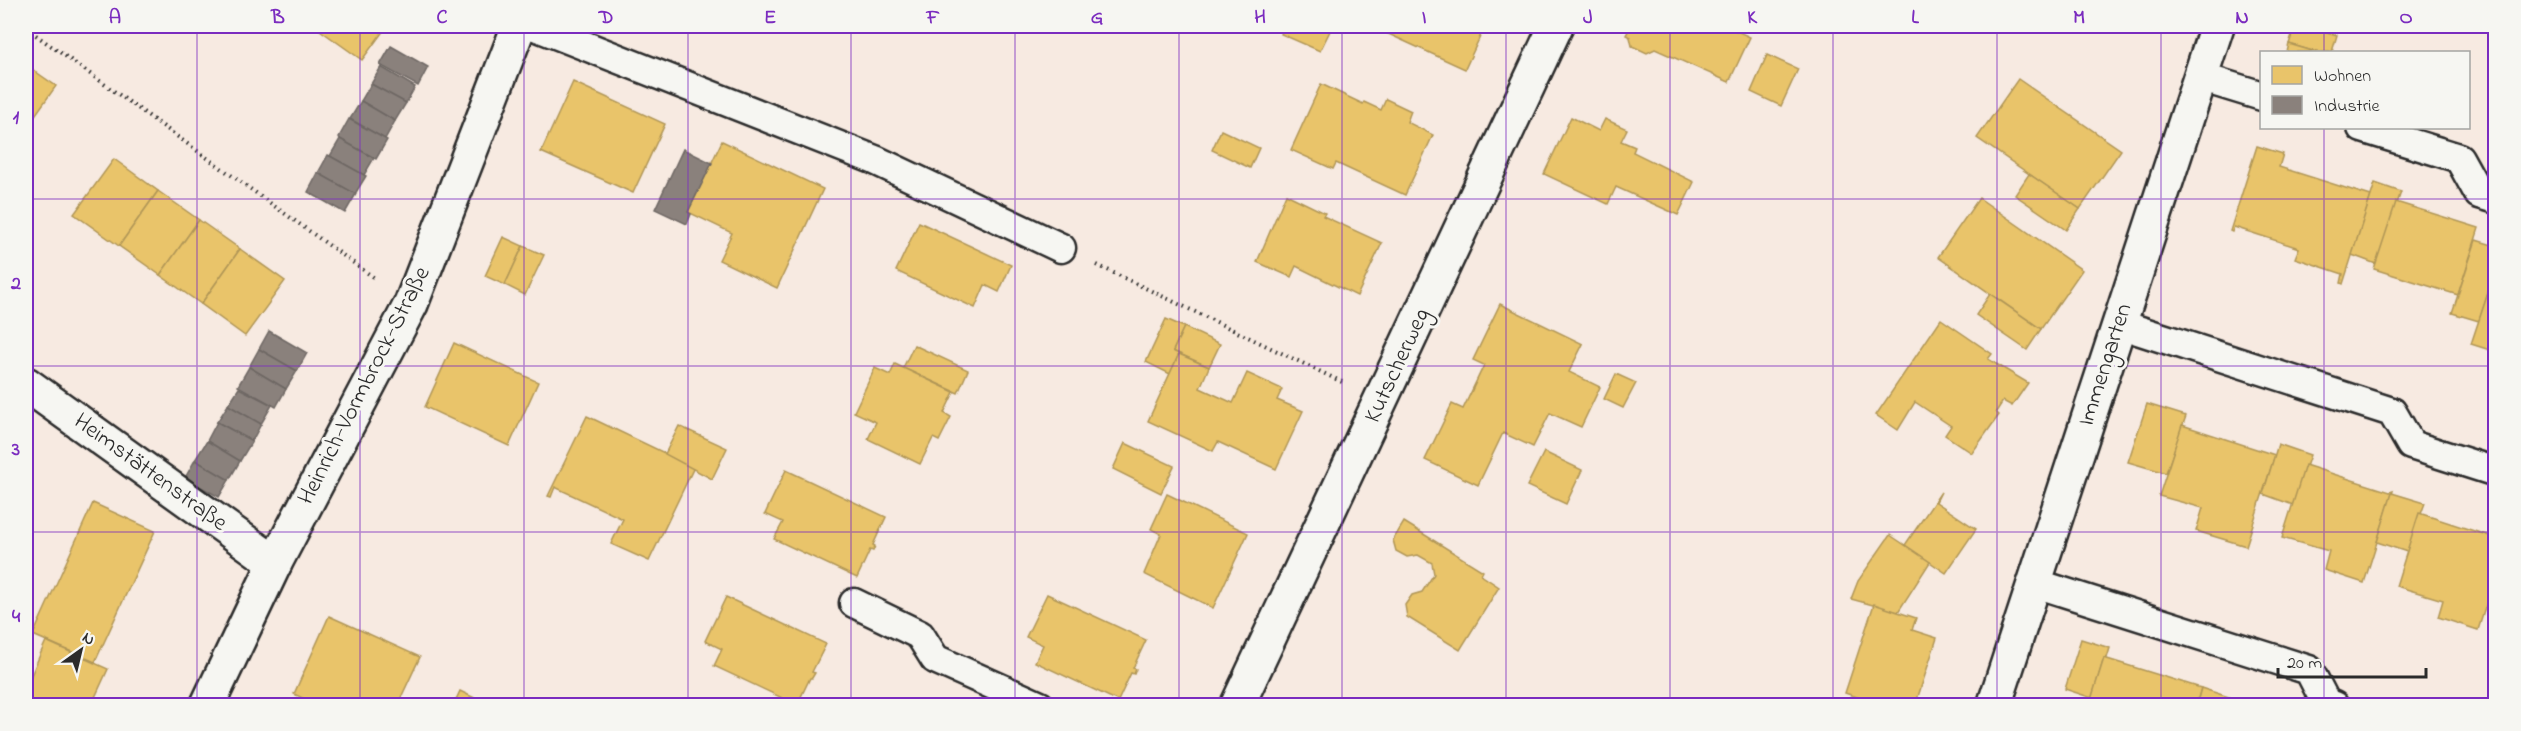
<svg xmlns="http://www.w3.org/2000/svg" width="2521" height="731" viewBox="0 0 2521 731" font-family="'Indie Flower',sans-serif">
<rect width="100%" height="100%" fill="#f7eae1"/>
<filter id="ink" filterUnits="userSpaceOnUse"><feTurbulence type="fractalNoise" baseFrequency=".0167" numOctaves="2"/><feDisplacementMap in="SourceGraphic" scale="12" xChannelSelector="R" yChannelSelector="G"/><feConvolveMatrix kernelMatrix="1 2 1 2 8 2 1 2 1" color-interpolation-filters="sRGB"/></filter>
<g filter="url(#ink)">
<g fill="#e9c46a" stroke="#b09657" stroke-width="1.5">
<polygon points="319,26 387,26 362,60 317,28"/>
<polygon points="1285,26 1318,26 1330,31 1320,51 1281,34"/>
<polygon points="1371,26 1485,26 1465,69"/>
<polygon points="1631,26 1726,26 1750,37 1729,82 1655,49 1647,53 1632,46 1630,37 1626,35"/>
<polygon points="2295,26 2307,26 2337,35 2332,52 2316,52 2289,44"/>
<polygon points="2289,44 2316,52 2287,52"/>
<polygon points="1767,55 1798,69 1781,106 1751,92"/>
<polygon points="26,65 56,86 26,128"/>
<polygon points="2018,79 2121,150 2080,209 1977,138"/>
<polygon points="573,82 665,124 633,193 541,152"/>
<polygon points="1321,84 1363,104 1364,102 1381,110 1386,99 1411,111 1407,122 1433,135 1405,195 1336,163 1333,169 1291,150"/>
<polygon points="1571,117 1599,131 1605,119 1627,129 1621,141 1635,147 1633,152 1694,182 1678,215 1616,187 1608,204 1544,174"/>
<polygon points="1221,130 1259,148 1250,168 1212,150"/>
<polygon points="722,141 823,189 777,288 719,260 732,233 688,212"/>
<polygon points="2257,146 2283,154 2279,167 2371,196 2343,284 2341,283 2343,274 2295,258 2299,248 2234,227 2232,232 2230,231"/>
<polygon points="114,159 158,191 119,246 74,214"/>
<polygon points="2029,174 2080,209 2066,230 2015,195"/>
<polygon points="2375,183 2401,192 2376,264 2352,255"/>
<polygon points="158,191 199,220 160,275 119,246"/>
<polygon points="1286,194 1325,213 1323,216 1382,243 1357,296 1296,266 1291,277 1257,262"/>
<polygon points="1979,198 2082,270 2041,329 1938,257"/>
<polygon points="2396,202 2479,228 2458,295 2374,269"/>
<polygon points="199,220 240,249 201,304 160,275"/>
<polygon points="919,222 1011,265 999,292 985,285 975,308 896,271"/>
<polygon points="503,237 523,246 505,285 485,276"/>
<polygon points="2476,240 2496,246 2496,269 2479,321 2452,313"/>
<polygon points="523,246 544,255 525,295 505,285"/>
<polygon points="240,249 285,281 245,336 201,304"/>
<polygon points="2496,269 2496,352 2471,344"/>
<polygon points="1990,294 2041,329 2027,350 1976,315"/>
<polygon points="1500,304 1583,344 1569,372 1600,387 1581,427 1550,413 1533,447 1503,433 1478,485 1425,460 1452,404 1463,409 1484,365 1473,360"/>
<polygon points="1166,319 1184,327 1173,351 1179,354 1170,374 1146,362"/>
<polygon points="1941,319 1992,354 1988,359 2028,383 2012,406 2003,401 1996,412 1999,415 1972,453 1945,435 1951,426 1915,402 1898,430 1876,415"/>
<polygon points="1184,327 1220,344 1209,367 1173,351"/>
<polygon points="454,343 538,382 509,446 425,407"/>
<polygon points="914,345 968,370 958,393 903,368"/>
<polygon points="1179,354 1209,367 1200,388 1233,403 1247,373 1282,389 1277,400 1303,411 1276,469 1218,442 1213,451 1148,421"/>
<polygon points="895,364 954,392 944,413 951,417 939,441 933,438 920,464 868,439 876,422 854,412 875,368 890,375"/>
<polygon points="1616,374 1636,383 1623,408 1604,399"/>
<polygon points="2147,404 2186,416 2166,473 2128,462"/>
<polygon points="587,416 694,467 649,561 611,544 623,519 555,487 551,497 548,496"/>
<polygon points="2182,425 2275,455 2246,546 2196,531 2203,508 2159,496"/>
<polygon points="679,426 727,448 712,479 665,454"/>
<polygon points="1125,443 1174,466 1161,493 1113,469"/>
<polygon points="2278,444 2310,455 2293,505 2263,494"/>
<polygon points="1544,452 1582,470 1566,504 1527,486"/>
<polygon points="2305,465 2390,492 2393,491 2364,583 2324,570 2329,551 2282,538"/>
<polygon points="786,470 886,517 873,545 875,546 873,551 870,550 857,578 774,539 783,522 765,514"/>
<polygon points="1941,492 1936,502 1976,529 1946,573 1905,545"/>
<polygon points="2392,493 2425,503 2407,552 2377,542"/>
<polygon points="1167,494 1248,533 1213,608 1144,574 1161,534 1151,529"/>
<polygon points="93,503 155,531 95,662 33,635"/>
<polygon points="2419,513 2496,538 2496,574 2478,630 2438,617 2443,600 2396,586"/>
<polygon points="1404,522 1483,571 1481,575 1499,587 1460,650 1407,617 1405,605 1412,595 1422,592 1434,574 1432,563 1418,555 1407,557 1396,551 1393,540"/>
<polygon points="1890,535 1930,562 1898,612 1851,599 1858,581"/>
<polygon points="1047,594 1146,640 1133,668 1136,669 1134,674 1131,673 1118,701 1035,662 1043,645 1026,637"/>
<polygon points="726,597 826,644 812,672 815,673 812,678 810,678 797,705 714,666 722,649 705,641"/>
<polygon points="1874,604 1916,618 1912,630 1937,638 1915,706 1884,706 1845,693"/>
<polygon points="329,616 420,657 397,706 319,706 294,694"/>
<polygon points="2081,639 2110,648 2107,658 2104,658 2092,698 2065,689"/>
<polygon points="46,641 108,669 91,706 26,706 26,687"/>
<polygon points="2104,658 2201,688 2196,706 2089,706"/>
<polygon points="2201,688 2238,700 2236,706 2196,706"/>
<polygon points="460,691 491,706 453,706"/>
</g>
<g fill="#8a817c" stroke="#6e6764" stroke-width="1.5">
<polygon points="391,46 428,67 418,86 380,65"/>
<polygon points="381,67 415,87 406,103 371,84"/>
<polygon points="371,84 406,103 395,121 361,101"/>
<polygon points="361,101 395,121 385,139 350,119"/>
<polygon points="349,119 387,140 376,159 340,139 339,137"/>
<polygon points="340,139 374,158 364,175 330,156"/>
<polygon points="683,149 712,163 688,212 691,214 687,224 655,209"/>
<polygon points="328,155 366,176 355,194 318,173"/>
<polygon points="318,173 356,194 345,213 308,192"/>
<polygon points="269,331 307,353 297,371 259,349"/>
<polygon points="259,349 297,371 286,389 249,367"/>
<polygon points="249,367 286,389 276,407 238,386"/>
<polygon points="239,388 272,405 261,424 228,405"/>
<polygon points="228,405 261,424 252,441 217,422"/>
<polygon points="217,422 252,441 240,461 207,441"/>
<polygon points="207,441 240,461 229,480 195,460"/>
<polygon points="195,460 229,480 219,497 185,478"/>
</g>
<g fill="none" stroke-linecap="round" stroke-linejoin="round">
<g stroke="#2b2b2b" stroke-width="33">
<g id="service">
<polyline points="535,26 875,160 1061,248"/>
<polyline points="2200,77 2262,96"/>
<polyline points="2362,128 2459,158 2479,194 2496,199"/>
<polyline points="2119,324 2392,412 2411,445 2496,472"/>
<polyline points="2035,583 2309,670 2326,703 2334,706"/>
<polyline points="854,603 920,635 935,659 1040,706"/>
</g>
</g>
<g stroke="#2b2b2b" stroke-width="38">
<g id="minor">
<polyline points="26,384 275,563"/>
<polyline points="207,706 275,563 411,304 519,26"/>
<polyline points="1237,706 1556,26"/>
<polyline points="1994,706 2217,26"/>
</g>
</g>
<g stroke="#2b2b2b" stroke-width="4" stroke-dasharray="1.5 4.5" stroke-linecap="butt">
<polyline points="26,28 376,279"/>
<polyline points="1097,265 1342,382"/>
</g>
<use href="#service" stroke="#f6f6f2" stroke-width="28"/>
<use href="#minor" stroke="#f6f6f2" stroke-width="33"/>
</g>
</g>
<path fill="none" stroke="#7b2cbf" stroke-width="1.5" stroke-opacity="0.55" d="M 197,26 L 197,706M 360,26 L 360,706M 524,26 L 524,706M 688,26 L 688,706M 851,26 L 851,706M 1015,26 L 1015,706M 1179,26 L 1179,706M 1342,26 L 1342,706M 1506,26 L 1506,706M 1670,26 L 1670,706M 1833,26 L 1833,706M 1997,26 L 1997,706M 2161,26 L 2161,706M 2324,26 L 2324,52M 2324,128 L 2324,706M 26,199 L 2496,199M 26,366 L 2496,366M 26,532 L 2496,532"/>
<g text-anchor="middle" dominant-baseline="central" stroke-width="6" stroke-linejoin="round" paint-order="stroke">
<g font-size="24" fill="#2b2b2b" stroke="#f6f6f2">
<text transform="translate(2106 365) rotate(-72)">Immengarten</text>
<text transform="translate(1398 366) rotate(-65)">Kutscherweg</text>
<text transform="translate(365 386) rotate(-63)">Heinrich-Vormbrock-Straße</text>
<text transform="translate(150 473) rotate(36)">Heimstättenstraße</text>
</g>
</g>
<rect width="2521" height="731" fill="none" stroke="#f6f6f2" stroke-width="66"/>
<rect x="2260" y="51" width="210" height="78" fill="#f6f6f2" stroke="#a5a5a2" stroke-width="1.5"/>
<rect x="2272" y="66" width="30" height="18" fill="#e9c46a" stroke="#a5a5a2" stroke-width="1.5"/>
<text x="2314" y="81" font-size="18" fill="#2b2b2b">Wohnen</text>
<rect x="2272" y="96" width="30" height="18" fill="#8a817c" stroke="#a5a5a2" stroke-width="1.5"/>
<text x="2314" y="111" font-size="18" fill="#2b2b2b">Industrie</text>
<g transform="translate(81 650) rotate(34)" stroke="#f6f6f2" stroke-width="4.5" paint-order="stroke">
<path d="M0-4.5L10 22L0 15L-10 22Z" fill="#2b2b2b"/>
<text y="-9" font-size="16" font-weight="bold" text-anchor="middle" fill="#2b2b2b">N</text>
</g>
<path d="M2278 668v9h148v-9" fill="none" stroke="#2b2b2b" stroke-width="3"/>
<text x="2287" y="668" font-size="18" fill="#2b2b2b" stroke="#f6f6f2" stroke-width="4.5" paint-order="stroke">20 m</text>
<rect x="33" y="33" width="2455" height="665" fill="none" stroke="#7b2cbf" stroke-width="2"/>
<g font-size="20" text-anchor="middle" font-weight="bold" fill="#7b2cbf">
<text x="115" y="23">A</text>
<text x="278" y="23">B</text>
<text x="442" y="23">C</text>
<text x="606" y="23">D</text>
<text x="770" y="23">E</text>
<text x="933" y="23">F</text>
<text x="1097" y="23">G</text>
<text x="1260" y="23">H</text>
<text x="1424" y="23">I</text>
<text x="1588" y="23">J</text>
<text x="1752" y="23">K</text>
<text x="1915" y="23">L</text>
<text x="2079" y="23">M</text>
<text x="2242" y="23">N</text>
<text x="2406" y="23">O</text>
<text x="16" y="123">1</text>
<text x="16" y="289">2</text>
<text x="16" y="455">3</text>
<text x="16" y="622">4</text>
</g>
</svg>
